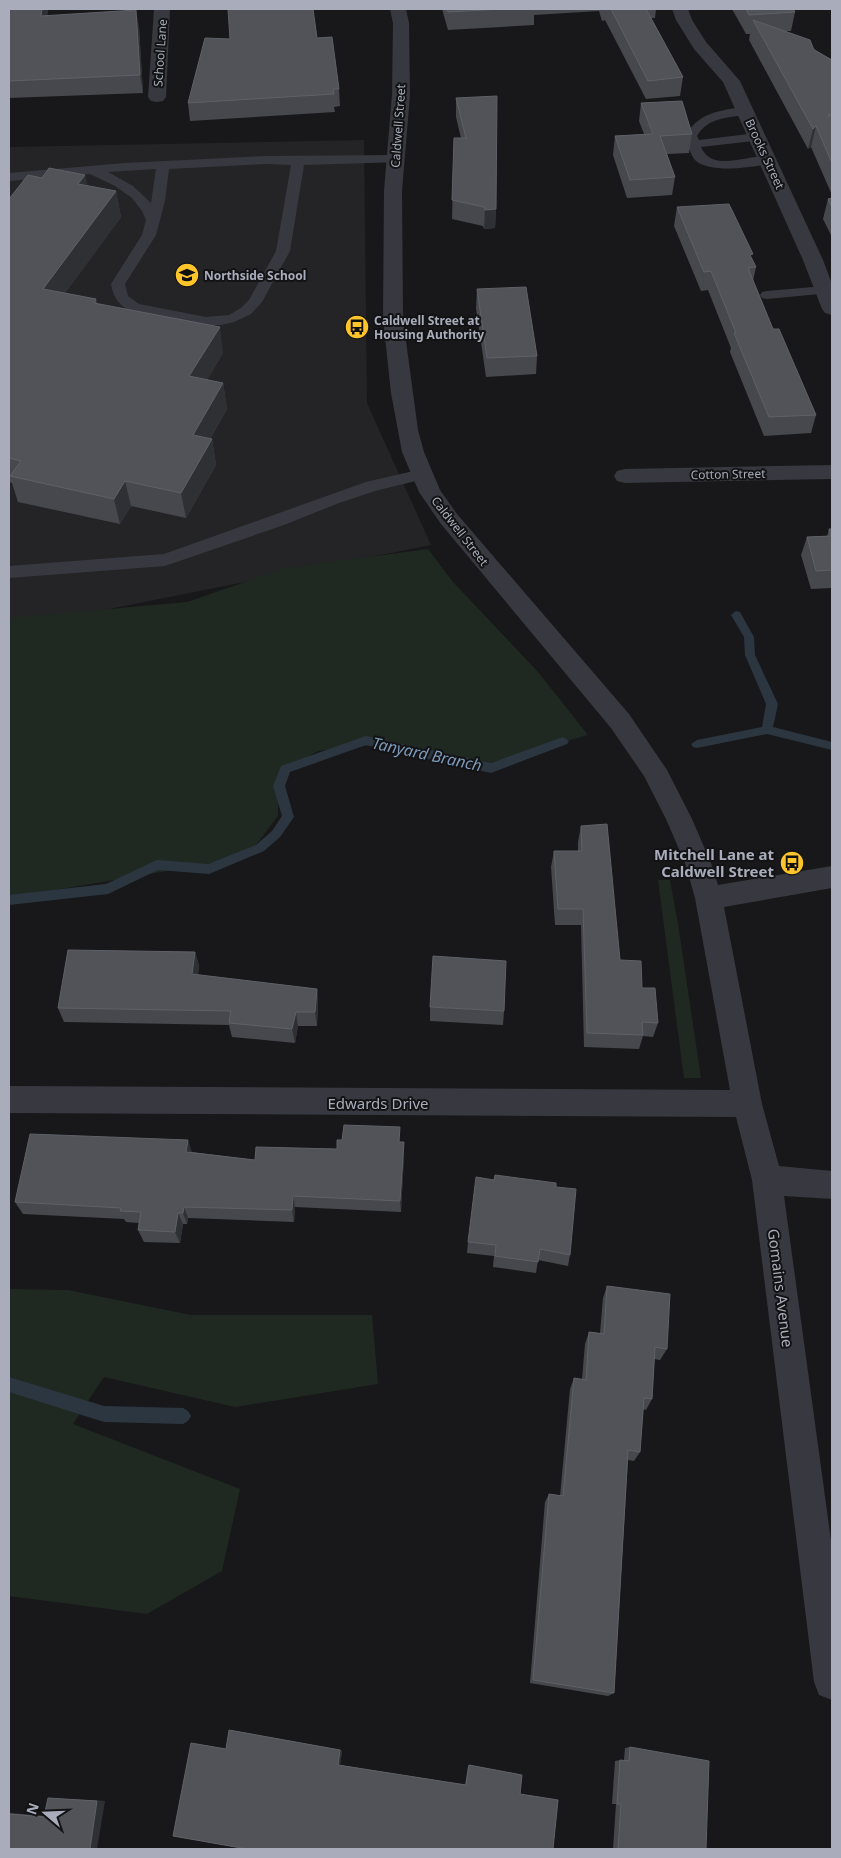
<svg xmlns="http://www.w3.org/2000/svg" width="841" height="1858" viewBox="0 0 841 1858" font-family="'Noto Sans',sans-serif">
<rect width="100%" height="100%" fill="#18181a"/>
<polygon fill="#242427" points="364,140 367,403 431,545 9,629 9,147"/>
<g fill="#1f2921">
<polygon points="428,549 453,582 538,672 588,735 490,763 392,743 318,751 278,773 278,816 255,846 208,864 14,897 9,896 9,618 187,602 286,568"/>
<polygon points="658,880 670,880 678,924 701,1078 684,1078"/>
<polygon points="9,1289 68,1290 191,1315 372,1315 378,1384 235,1407 104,1377 73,1424 240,1489 222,1571 147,1614 9,1596"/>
</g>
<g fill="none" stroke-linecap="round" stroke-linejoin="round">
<g fill="#2c3640" fill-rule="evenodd">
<polygon points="736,611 740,612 754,637 755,655 778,704 773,727 832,742 832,750 767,734 697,748 693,747 691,744 697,740 762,727 766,704 745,655 744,637 731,615"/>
<polygon points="366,736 491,763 563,737 569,741 567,744 491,773 366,745 290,772 285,786 294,817 280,837 264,851 209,874 158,870 108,894 9,905 9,895 106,884 157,860 208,864 256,845 272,831 282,816 273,786 281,766"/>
<polygon points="9,1377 104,1406 183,1408 188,1411 191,1416 188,1421 183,1424 104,1422 9,1392"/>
</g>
<g fill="#383940" fill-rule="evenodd">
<path d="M 745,107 L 751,111 L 749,114 C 729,119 710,115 697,136 L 699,140 L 757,133 L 762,134 L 763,137 L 762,140 L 701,147 C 714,178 762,146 775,160 L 773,163 C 754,167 712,174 696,161 C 690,155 688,144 685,136 C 698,113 720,110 745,107 Z"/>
<path d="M 396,155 L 403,159 L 401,162 L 304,165 L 290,251 L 262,302 L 251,314 L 234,322 L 221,325 L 206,325 L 135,312 C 121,309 113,298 111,284 L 142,235 L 146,220 L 142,211 L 132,198 L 115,186 L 90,174 L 9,181 L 9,173 L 125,163 L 266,156 ZM 266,164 L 291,165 L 276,251 L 249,300 L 241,308 L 229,315 L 206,317 L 139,304 L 128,296 L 125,284 L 156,235 L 165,201 L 169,169 ZM 156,169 L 151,203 L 133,186 L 108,172 Z"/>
<polygon points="825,286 830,287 832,290 830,293 767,299 762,298 760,295 762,292 767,291"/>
<polygon points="422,469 428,470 430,474 428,478 375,491 339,503 284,525 165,566 9,578 9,566 164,554 366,482"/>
</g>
<g fill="#383940" fill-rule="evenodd">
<polygon points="154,9 170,9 166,97 163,101 157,102 151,101 148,97"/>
<polygon points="390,9 406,9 409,23 410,95 402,191 403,319 418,430 424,452 440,490 457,514 629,714 667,770 692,819 711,863 718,885 832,866 832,888 724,907 762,1104 779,1166 832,1171 832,1199 784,1196 832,1548 832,1700 819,1695 814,1682 752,1180 736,1117 9,1113 9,1086 730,1090 695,898 685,863 666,819 644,776 611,728 441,524 419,492 402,452 391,393 383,319 384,191 392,95 393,23"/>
<polygon points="672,9 688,9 692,20 706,42 740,81 823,260 832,284 832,315 825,313 822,309 803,260 723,82 694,49 676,20"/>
<polygon points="832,465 832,479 625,483 617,481 614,476 617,471 625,469"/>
</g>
</g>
<g fill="#46484d">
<polygon points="9,9 48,9 47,15 139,27 143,93 9,98"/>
<polygon points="442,9 656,9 655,18 651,18 683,77 680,96 646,99 605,20 602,21 599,11 534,15 534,25 448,30"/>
<polygon points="732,9 793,9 795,12 791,31 785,31 832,60 832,195 811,147 808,149 749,40 750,34 746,34"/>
<polygon points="317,38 339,89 340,106 334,107 335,112 190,121 188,103 230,39"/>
<polygon points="456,98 496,209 495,228 484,229 483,226 452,219 454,138 461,138 456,117"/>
<polygon points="641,103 692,134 689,153 667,154 675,177 672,195 627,198 613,155 615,136 644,134 639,121"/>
<polygon points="88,186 116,191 121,217 65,293 96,299 97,304 223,353 207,380 223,383 227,409 210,439 212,439 216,465 186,518 131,506 120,524 18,502 12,483 9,482 9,199"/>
<polygon points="832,198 832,237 823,219 828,199"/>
<polygon points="677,207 752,259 756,267 753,281 773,329 816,415 811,433 764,436 730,352 731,348 708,290 701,291 674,226"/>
<polygon points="477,289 537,356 536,374 486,377 476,308"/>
<polygon points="829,529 832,529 832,588 811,589 801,555 807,537 827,536"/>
<polygon points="581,826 620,960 642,988 658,1023 653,1037 643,1036 639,1049 584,1047 581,925 555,925 551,867 554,851 578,851 578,842"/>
<polygon points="195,952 199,966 198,975 317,989 318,1004 317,1026 298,1026 295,1043 232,1037 229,1025 64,1022 58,1008"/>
<polygon points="430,1007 504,1011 503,1025 430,1021"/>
<polygon points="400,1142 404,1155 401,1212 295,1207 294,1222 188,1218 187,1224 183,1224 180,1243 144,1242 138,1230 139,1223 126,1222 124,1219 23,1214 15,1202 192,1152 255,1160 337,1149"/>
<polygon points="556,1187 570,1255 568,1266 538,1260 536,1273 493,1267 494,1256 467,1253 468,1242"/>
<polygon points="607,1286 667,1349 660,1360 654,1359 652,1399 646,1410 643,1409 640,1452 634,1461 628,1460 614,1693 608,1696 530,1683 545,1502 549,1494 560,1496 570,1389 574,1378 582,1379 585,1344 589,1332 600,1333 603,1298"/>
<polygon points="229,1730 340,1750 342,1751 340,1765 465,1785 468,1766 469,1765 522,1775 520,1794 558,1800 553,1849 247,1849 173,1836 191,1743 226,1749"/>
<polygon points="630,1747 706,1849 613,1849 616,1804 612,1804 615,1761 620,1760 624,1760 625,1748"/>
<polygon points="48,1798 105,1801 9,1849 9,1813 44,1816"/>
</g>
<g fill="#2f3034">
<polygon points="42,9 48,9 45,33 41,16"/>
<polygon points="136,10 139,27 143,93 140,75"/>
<polygon points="816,126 811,147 808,149 813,129"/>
<polygon points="85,175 91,201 78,184"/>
<polygon points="116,191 121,217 49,315 43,289"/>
<polygon points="496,209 495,228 484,229 485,210"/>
<polygon points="220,327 223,353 194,402 189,376"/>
<polygon points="223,383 227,409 197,461 193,435"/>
<polygon points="212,439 216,465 186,518 181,493"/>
<polygon points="125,481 131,506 120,524 114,499"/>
<polygon points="195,952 199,966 196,989 192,974"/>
<polygon points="317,989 318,1004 317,1026 315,1012"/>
<polygon points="296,1012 298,1026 295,1043 292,1029"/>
<polygon points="188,1140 192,1152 186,1152"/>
<polygon points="404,1142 404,1155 401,1212 400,1201"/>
<polygon points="293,1196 295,1207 294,1222 292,1210"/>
<polygon points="184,1207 188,1218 187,1224 183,1213"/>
<polygon points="178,1213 183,1224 180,1243 175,1232"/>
<polygon points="340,1750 342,1751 340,1766 338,1765"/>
<polygon points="97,1801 105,1801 97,1849 90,1849"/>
</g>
<g fill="#515359" stroke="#5f6168">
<polygon points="9,9 42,9 41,16 136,10 140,75 9,81"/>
<polygon points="228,9 313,9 317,38 332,37 339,89 333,89 334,94 188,103 205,38 230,39"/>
<polygon points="447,9 502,9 448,12"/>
<polygon points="611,9 646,9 683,77 648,81"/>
<polygon points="746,9 793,9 795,12 749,15"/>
<polygon points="753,20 810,40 814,50 832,60 832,112 828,116 832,115 832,163 816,126 813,129"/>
<polygon points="497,96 496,209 485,210 484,207 452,200 454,138 466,138 456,98"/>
<polygon points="682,101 692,134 660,136 675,177 630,180 615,136 653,134 641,103"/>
<polygon points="49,168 85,175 78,184 116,191 43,289 96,299 94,303 220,327 189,376 223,383 193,435 212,439 181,493 125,481 114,499 10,476 21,461 9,458 9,199 28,175 42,178"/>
<polygon points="832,198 832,207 828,199"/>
<polygon points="729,204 753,254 750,255 756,267 748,268 773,329 779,329 816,415 769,417 734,333 736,333 711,271 704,272 677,207"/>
<polygon points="526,287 537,356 487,358 477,289"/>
<polygon points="829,529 832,529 832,570 816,571 807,537 831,536"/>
<polygon points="607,824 620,960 641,961 642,988 655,988 658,1023 642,1022 643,1035 587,1033 583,909 558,909 554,851 582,851 581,826"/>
<polygon points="68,950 195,952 192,974 317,989 315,1012 296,1012 292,1029 229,1023 231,1011 58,1008"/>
<polygon points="433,956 506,961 504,1011 430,1007"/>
<polygon points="344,1125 400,1127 399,1142 404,1142 400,1201 293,1196 292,1210 184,1207 183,1213 178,1213 175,1232 138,1230 141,1212 120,1211 121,1208 15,1202 30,1134 188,1140 186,1152 255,1160 256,1147 337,1149 337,1140 342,1140"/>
<polygon points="495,1175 556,1183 556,1187 576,1189 570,1255 540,1249 538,1262 495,1256 496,1245 468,1242 476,1177 494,1180"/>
<polygon points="607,1286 670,1294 667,1349 655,1347 652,1399 644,1398 640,1452 628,1450 614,1693 533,1680 549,1494 563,1496 574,1378 586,1380 589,1332 604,1334"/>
<polygon points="229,1730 340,1750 338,1765 466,1785 469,1765 522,1775 520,1794 558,1800 553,1849 247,1849 173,1836 191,1743 226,1749"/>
<polygon points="630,1747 709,1761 706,1849 618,1849 621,1804 617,1804 620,1760 629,1761"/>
<polygon points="48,1798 97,1801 90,1849 9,1849 9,1814 44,1817"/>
</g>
<defs>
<g id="school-disc" transform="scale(1.25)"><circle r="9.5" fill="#ffc52b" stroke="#131315"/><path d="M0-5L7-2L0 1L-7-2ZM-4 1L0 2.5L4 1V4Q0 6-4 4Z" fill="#111"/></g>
<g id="bus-disc" transform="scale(1.25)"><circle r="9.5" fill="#ffc52b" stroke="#131315"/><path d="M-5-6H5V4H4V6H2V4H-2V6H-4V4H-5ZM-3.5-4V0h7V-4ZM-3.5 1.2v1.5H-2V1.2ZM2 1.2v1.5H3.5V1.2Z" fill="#111"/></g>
</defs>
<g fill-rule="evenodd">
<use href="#school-disc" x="187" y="275"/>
<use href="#bus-disc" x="357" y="327"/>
<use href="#bus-disc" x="792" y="863"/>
</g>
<g text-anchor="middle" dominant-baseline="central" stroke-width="4" stroke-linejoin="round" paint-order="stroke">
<g font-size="12" fill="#a9adbb" stroke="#131315">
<text transform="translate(160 53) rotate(-86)">School Lane</text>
<text transform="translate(398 126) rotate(-86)">Caldwell Street</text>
<text transform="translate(765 154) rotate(65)">Brooks Street</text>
<text transform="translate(728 474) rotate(-1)">Cotton Street</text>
<text transform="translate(460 531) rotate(52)">Caldwell Street</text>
</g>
<g font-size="12" font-weight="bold" fill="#a9adbb" stroke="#131315" text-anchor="start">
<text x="204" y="275">Northside School</text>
<text x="374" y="320">Caldwell Street at<tspan x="374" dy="14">Housing Authority</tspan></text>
</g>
<g font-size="15" font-weight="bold" fill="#a9adbb" stroke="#131315" text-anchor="end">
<text x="774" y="854">Mitchell Lane at<tspan x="774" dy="17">Caldwell Street</tspan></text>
</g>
<g font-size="15" fill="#a9adbb" stroke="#131315">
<text x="378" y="1103">Edwards Drive</text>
<text transform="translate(781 1288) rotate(83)">Gomains Avenue</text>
</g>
<g font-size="16" font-style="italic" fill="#7d99b9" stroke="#131315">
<text transform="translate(427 754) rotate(12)">Tanyard Branch</text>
</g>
</g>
<rect width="841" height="1858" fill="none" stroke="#a9adbb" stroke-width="20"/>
<g transform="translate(45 1813) rotate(289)" stroke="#131315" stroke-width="4" paint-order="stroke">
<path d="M0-4L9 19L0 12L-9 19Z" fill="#a9adbb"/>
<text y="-8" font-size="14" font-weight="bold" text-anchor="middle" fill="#a9adbb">N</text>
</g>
</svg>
